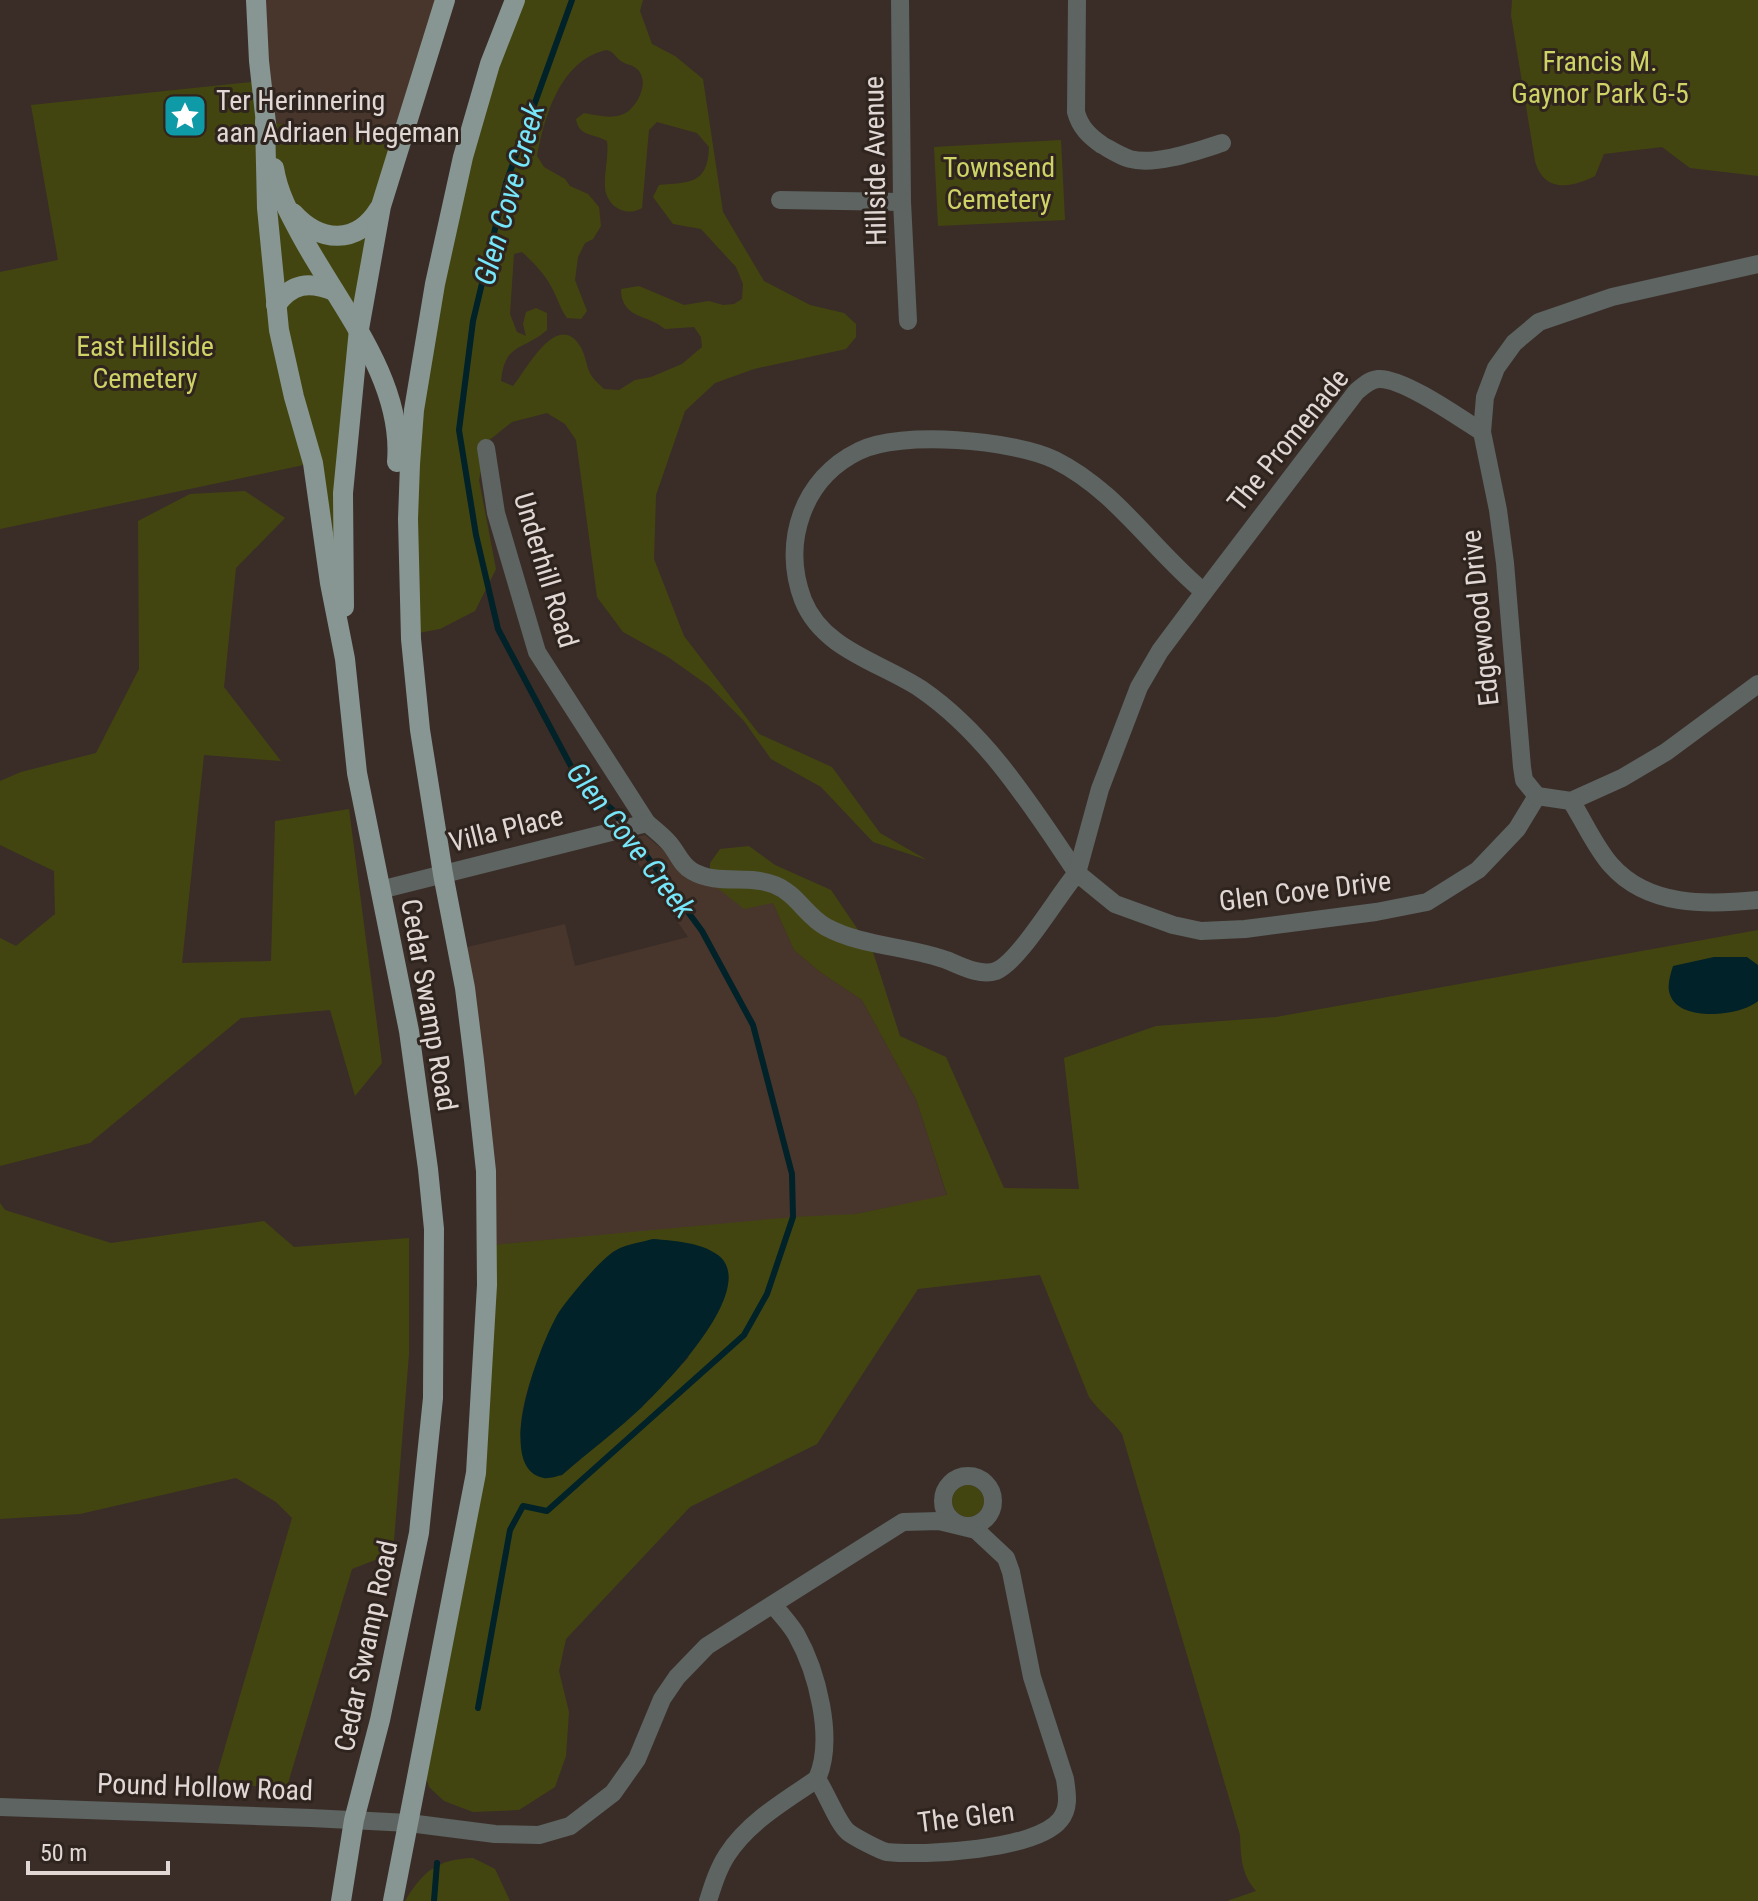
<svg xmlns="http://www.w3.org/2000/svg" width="1758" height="1901" viewBox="0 0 1758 1901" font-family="'Roboto Condensed',sans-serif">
<rect width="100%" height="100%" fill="#3a2d27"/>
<g fill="#48362c">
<polygon points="256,0 445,0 399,147 265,121"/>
<polygon points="645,835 687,870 773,903 794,950 820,972 862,1000 916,1099 947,1196 856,1214 491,1245 459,949 565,924 575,966 688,937 623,841"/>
</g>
<g fill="#434510" fill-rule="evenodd">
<path d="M 515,0 L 643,0 L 640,11 L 652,44 L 675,56 L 703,79 L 723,212 L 764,281 L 810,305 L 844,313 L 856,324 L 856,337 L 846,349 L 754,369 L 715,383 L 685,411 L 656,495 L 654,559 L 684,636 L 759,734 L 832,767 L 880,833 L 927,860 L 873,842 L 821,787 L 771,759 L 744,721 L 709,686 L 668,657 L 623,632 L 597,597 L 576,440 L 565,424 L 547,413 L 512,422 L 487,442 L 479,480 L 496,569 L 475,611 L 440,629 L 407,635 L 406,549 L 435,284 ZM 606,50 C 615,52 614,56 621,61 C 626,65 632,64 637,69 C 651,81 637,110 621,115 C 610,119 595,115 584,113 L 576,119 C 579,137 593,133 607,141 C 609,157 604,172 605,187 C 606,206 626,218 642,208 L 649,130 L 657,122 L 697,133 L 709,147 C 708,185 689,182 659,185 L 653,197 L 673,224 L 701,229 L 736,267 L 743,284 L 742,299 L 734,304 L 723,305 L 709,301 L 684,305 L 639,286 L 621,289 C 621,319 648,314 665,329 L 694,327 L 701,337 L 702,347 L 682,364 L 651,377 L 635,380 L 619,390 L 604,389 C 600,385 594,380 591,375 C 586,367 586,355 580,346 C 557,309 525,372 513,386 L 501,381 C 505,342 523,351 547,330 L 547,313 L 536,308 L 526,312 L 523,324 L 526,336 L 517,332 L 510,314 L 514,254 L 522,252 C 533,262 545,274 552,288 C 558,299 560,308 567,318 L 581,319 L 587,311 L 575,280 L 578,257 L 585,243 L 593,239 L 601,226 L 599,207 L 588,194 L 570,186 L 565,179 L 544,167 L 537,156 C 545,115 560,61 606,50 Z"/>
<path d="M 1512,0 L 1758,0 L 1758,176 L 1690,168 L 1662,147 L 1604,154 L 1595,176 C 1571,188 1544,193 1535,161 L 1511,15 Z"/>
<polygon points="261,81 266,121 399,147 378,207 356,335 337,580 314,457 295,395 280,327 267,176 267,208 279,330 294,397 313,463 0,529 0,272 58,260 31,105"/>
<polygon points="1061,140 1065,220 938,226 934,147"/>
<polygon points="245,491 285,518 236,568 224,687 281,761 204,755 182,963 271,961 275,821 349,809 382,1063 355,1096 330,1010 241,1018 90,1143 0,1166 0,938 16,946 55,914 54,871 0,845 0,781 21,772 96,753 139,669 138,521 190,494"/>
<path d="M 749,846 L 775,865 L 831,890 L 873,952 L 900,1036 L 946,1057 L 1004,1188 L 1079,1189 L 1064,1058 L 1156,1026 L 1276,1017 L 1758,930 L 1758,1901 L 1227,1901 L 1256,1891 C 1241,1874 1241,1857 1240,1835 L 1122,1434 C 1112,1420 1099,1411 1089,1397 L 1040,1275 L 918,1289 L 817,1444 L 690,1507 L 566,1639 L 559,1671 L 569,1712 L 566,1756 L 555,1787 L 519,1810 L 473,1812 L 444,1801 L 429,1787 L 421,1761 L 476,1473 L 491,1245 L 793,1217 L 856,1214 L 947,1195 L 916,1099 L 862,1000 L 820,972 L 794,950 L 773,903 L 744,909 L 710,882 L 710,863 L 720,849 ZM 559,1313 L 689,1357 L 642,1407 L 562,1475 L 530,1471 C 503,1426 540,1356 559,1313 Z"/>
<polygon points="0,1203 5,1210 111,1243 264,1221 294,1247 409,1238 409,1354 393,1553 352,1569 286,1790 215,1781 292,1518 276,1502 236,1478 80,1514 0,1519"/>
<circle cx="968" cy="1501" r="16"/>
<path d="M 473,1858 L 495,1869 L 510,1901 L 405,1901 C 423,1871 438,1859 473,1858 Z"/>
</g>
<g fill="#002228">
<path d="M 1714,957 L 1747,957 L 1758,965 L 1758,1001 C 1741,1016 1682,1022 1671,997 C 1666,988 1670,976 1673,966 Z"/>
<path d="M 653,1239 C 675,1241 700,1242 718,1255 C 760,1287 666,1384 642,1407 C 617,1431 588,1452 562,1475 C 557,1476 549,1479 544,1478 C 491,1468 542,1339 559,1312 C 569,1297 603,1256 618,1249 C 628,1244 642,1242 653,1239 Z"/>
</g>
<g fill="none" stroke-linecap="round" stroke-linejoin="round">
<g stroke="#002228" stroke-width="6">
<polyline points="478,1708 510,1530 523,1506 547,1511 744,1335 767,1294 793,1217 792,1174 753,1025 702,931 612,809 581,785 498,629 476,535 459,430 473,321 506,183 572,0"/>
<polyline points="434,1901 437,1863"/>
</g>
<g stroke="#5d6462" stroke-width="18">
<polyline points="900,0 902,202 908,321"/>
<path d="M 1077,0 L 1076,112 C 1080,127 1089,136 1102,145 C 1111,150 1120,156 1130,159 C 1155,166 1197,151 1222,143"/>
<polyline points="780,200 902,202"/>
<path d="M 486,448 L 496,513 L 537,652 L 647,823 C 654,829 663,836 669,843 C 678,853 680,864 692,871 C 717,886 749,874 775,885 C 797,894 806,916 826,927 C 863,947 910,946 949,961 C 963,967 981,976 996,971 C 1019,962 1058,895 1077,873 L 1115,904 L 1173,925 L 1201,931 L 1245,929 L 1376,912 L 1427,902 L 1478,870 L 1517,829 L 1537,796"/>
<polyline points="1537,796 1524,780 1522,767 1505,563 1498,510 1482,432 1485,397 1496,368 1514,343 1539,322 1612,297 1758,264"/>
<polyline points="1537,796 1571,801 1622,778 1666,752 1758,684"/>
<path d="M 1571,801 C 1584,821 1595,847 1611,865 C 1648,907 1707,905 1758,900"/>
<path d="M 1077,873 C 1032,807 988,735 921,689 C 880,662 823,650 803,600 C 781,542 803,478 859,451 C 900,430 1014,440 1055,460 C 1117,491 1152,549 1204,592"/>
<path d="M 1077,873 L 1100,789 L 1139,687 L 1160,651 L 1204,592 L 1356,392 C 1363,386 1369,380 1378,379 C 1402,377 1460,418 1482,432"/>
<polyline points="380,890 647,823"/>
<circle cx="968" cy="1501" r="25"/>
<path d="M 773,1605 C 781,1614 790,1624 796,1634 C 817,1671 835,1739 817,1779"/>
<path d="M 0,1807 L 311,1818 L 409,1823 L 495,1834 L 539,1835 L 570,1826 L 613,1793 L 637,1759 L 662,1699 L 677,1677 L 707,1646 L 903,1522 L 939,1521 L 976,1530 L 1006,1558 L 1011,1572 L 1032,1677 L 1065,1779 C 1067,1793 1070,1808 1060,1820 C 1036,1850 924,1856 887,1852 C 881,1851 854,1837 848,1832 C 838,1824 826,1792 817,1779"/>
<path d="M 708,1901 C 713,1885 718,1869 727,1855 C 748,1822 786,1800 817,1779"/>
</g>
<g stroke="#879692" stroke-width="20">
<polyline points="256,0 259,61 267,132"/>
<polyline points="265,121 267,208 279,330 294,397 313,463 330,583 345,659 357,773 409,1031 428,1169 434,1229 433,1398 419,1533 380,1720 354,1820 341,1901"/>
<path d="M 274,168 C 278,193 289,213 301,235 C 338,304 404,379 397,462"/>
<path d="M 293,213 C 320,243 357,245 379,209"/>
<path d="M 276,305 C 292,283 309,281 334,291"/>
<polyline points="344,607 343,493 359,329 381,206 445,0"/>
<polyline points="393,1901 476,1473 487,1285 486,1171 474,1060 465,988 443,874 420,730 411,639 408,519 410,464 414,410 435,284 463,157 490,64 515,0"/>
</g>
</g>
<defs>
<g id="sight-square" transform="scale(2.3)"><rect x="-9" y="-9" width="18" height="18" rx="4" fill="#0f9aa8" stroke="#2f241e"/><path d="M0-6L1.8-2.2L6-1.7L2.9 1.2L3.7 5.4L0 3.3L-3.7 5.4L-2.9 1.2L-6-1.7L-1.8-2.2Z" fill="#fff"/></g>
</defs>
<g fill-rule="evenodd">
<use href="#sight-square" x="185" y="116"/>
</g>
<g text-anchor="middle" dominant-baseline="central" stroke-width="6" stroke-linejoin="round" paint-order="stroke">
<g font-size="28" fill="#cfd366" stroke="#2f241e">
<text x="1600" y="61">Francis M.<tspan x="1600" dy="32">Gaynor Park G-5</tspan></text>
<text x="999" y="167">Townsend<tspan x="999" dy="32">Cemetery</tspan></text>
<text x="145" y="346">East Hillside<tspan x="145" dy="32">Cemetery</tspan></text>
</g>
<g font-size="28" fill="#e1d8d5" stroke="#2f241e" text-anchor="start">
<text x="216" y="100">Ter Herinnering<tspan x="216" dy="32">aan Adriaen Hegeman</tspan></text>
</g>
<g font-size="28" fill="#e1d8d5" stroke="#2f241e">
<text transform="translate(875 161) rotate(-91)">Hillside Avenue</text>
<text transform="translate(1288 440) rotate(-51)">The Promenade</text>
<text transform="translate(546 570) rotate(73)">Underhill Road</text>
<text transform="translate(1480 618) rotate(-96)">Edgewood Drive</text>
<text transform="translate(506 829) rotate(-14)">Villa Place</text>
<text transform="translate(1305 891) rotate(-7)">Glen Cove Drive</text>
<text transform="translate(429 1005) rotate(80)">Cedar Swamp Road</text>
<text transform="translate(366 1646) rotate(-78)">Cedar Swamp Road</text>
<text transform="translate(205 1787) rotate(2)">Pound Hollow Road</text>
<text transform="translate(966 1817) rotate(-7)">The Glen</text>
</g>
<g font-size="30" font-style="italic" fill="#76e7fb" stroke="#2f241e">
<text transform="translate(509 194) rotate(-74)">Glen Cove Creek</text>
<text transform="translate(631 840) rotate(52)">Glen Cove Creek</text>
</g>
</g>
<path d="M28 1861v12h140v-12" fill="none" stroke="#e1d8d5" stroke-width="4"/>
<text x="40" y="1861" font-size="24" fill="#e1d8d5" stroke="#2f241e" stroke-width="6" paint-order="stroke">50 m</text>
</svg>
